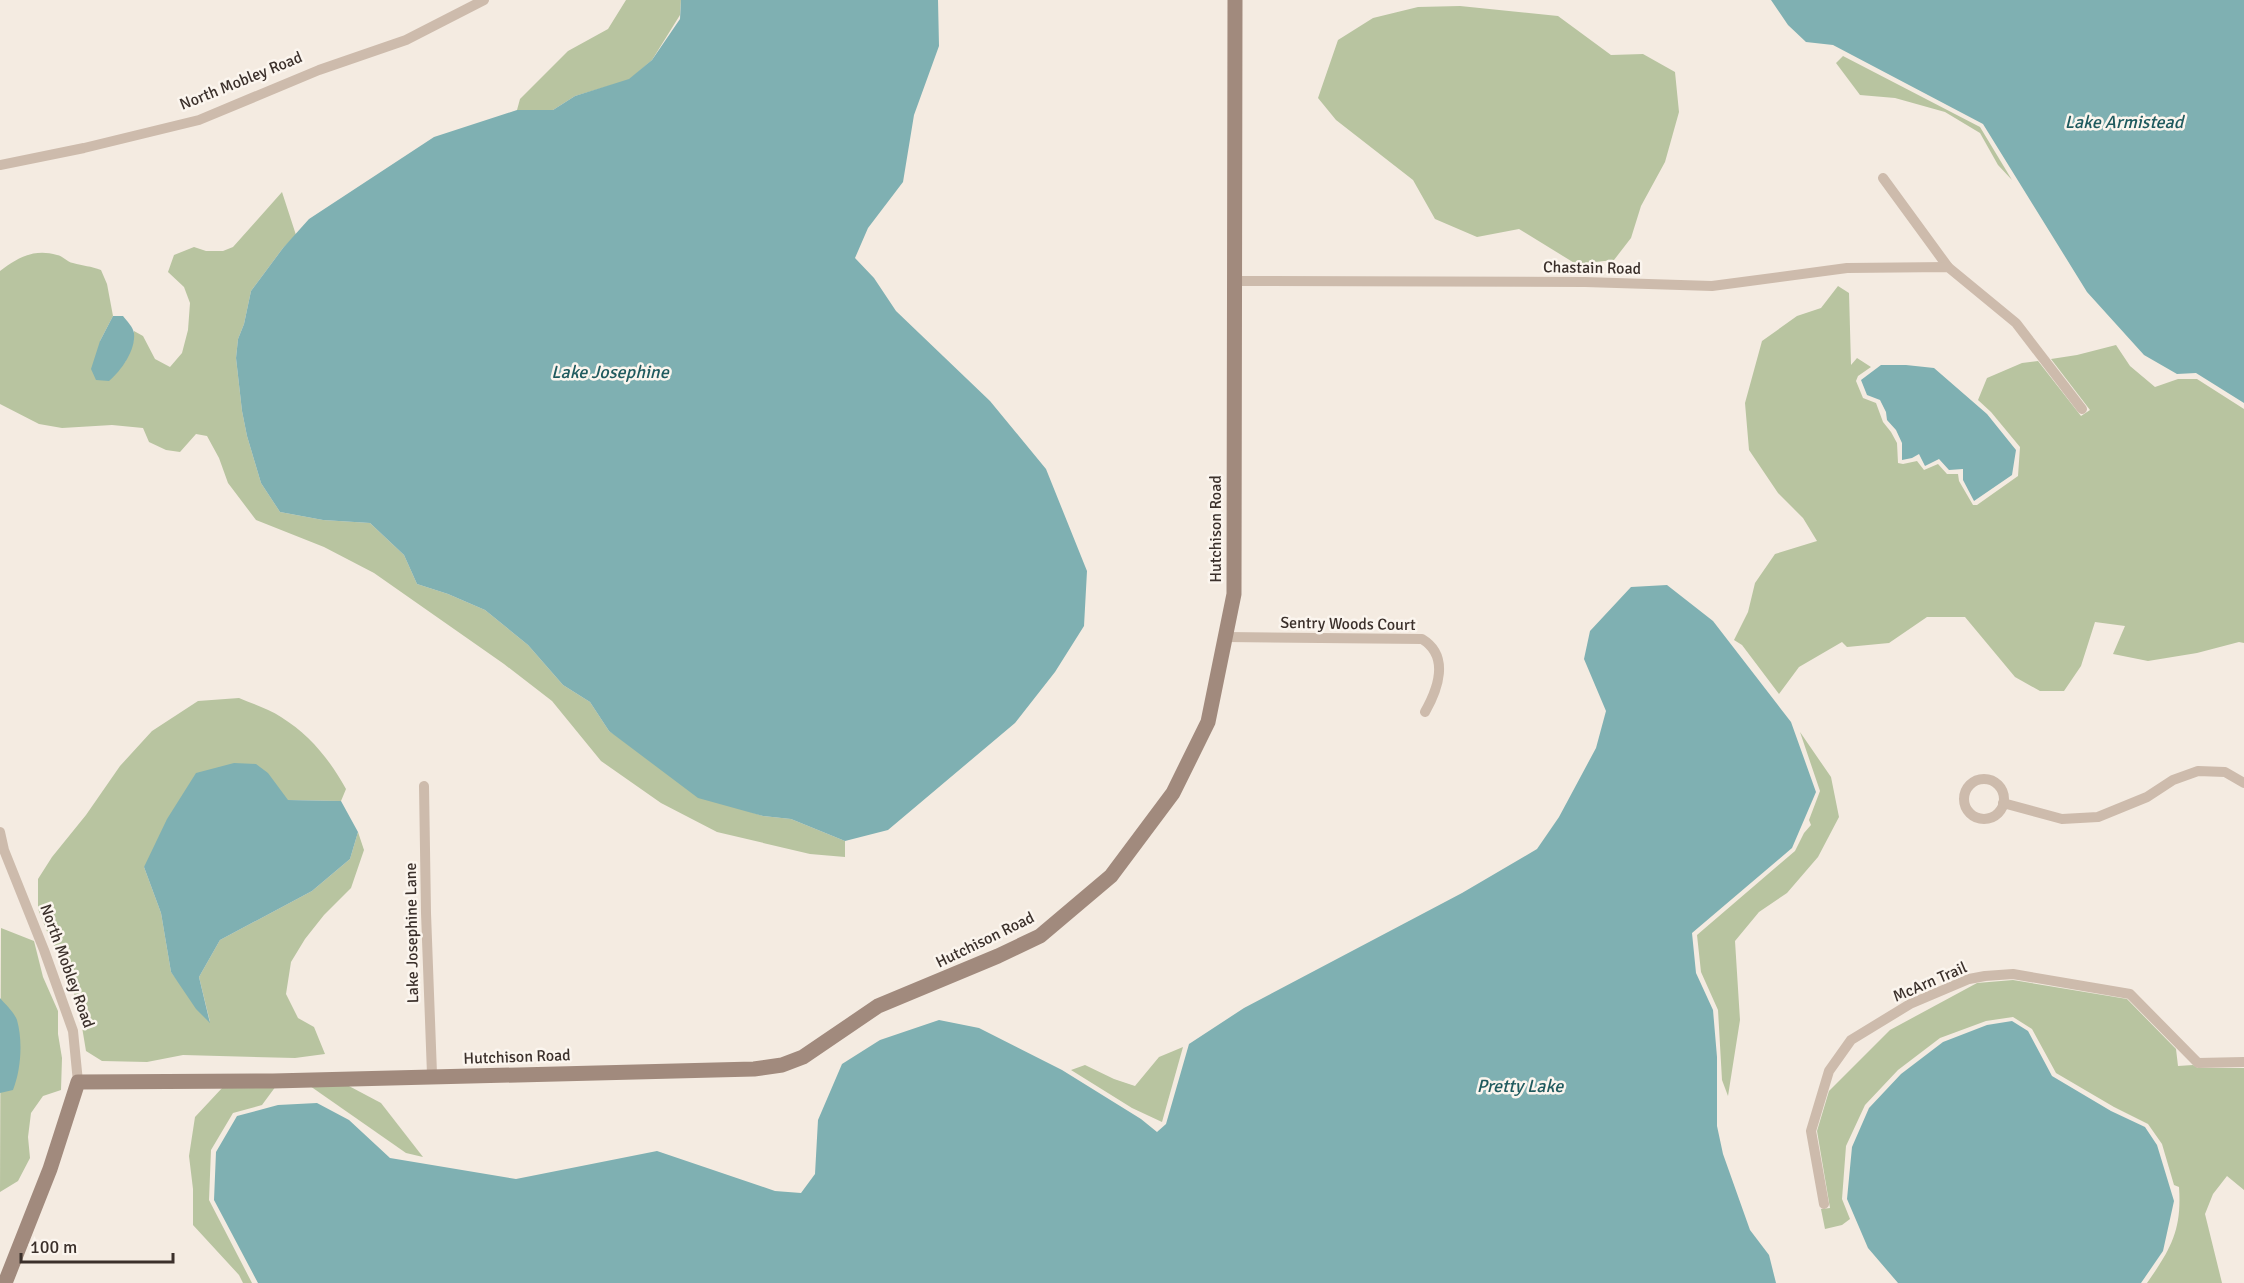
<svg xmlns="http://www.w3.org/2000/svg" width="2244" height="1283" viewBox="0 0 2244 1283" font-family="Signika,sans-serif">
<rect width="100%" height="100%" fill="#f4ebe1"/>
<g fill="#b8c4a0">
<polygon points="626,0 681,0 680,15 652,60 629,80 575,96 553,110 517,110 520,99 568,51 608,29"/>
<polygon points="1460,6 1558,16 1611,55 1643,54 1675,72 1679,112 1665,162 1641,206 1631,238 1614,260 1576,264 1519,229 1477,237 1435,219 1413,180 1336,120 1318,98 1338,40 1373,18 1418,7"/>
<polygon points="1843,56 1980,127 2012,180 1998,165 1980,133 1945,112 1895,98 1860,95 1836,63"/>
<path d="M 282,192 L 296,235 L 283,248 L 251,291 L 244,324 L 238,339 L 236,358 L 242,411 L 247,436 L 261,483 L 280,512 L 323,520 L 370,523 L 404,555 L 417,584 L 448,594 L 485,610 L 528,645 L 563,685 L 590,702 L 609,731 L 733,806 L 763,816 L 791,819 L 845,841 L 845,857 L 810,854 L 717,832 L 661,803 L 601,761 L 552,701 L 504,664 L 374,573 L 324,547 L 256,520 L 228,483 L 219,458 L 207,436 L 196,434 L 180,452 L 166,450 L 149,442 L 143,428 L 112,425 L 62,428 L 39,424 L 0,404 L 0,271 C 17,258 34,248 57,255 C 63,256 67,262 73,263 C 83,266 91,266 101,270 L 107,284 L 113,316 L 100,341 L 125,362 L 133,343 L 134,331 L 143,336 L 155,359 L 170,367 L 182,353 L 188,330 L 190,303 L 184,287 L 168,272 L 174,255 L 194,247 L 206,251 L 223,251 L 233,247 Z"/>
<polygon points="1838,286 1849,293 1851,365 1857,358 1871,367 1858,376 1856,381 1863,398 1876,403 1883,422 1891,432 1897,443 1898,463 1903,464 1917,461 1924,470 1938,464 1947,474 1958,474 1959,481 1973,505 1977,505 2018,476 2020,447 1991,412 1978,400 1987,378 2022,363 2038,361 2081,416 2090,410 2051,359 2077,355 2116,345 2130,366 2155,387 2178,379 2197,379 2244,409 2244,643 2239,642 2197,653 2148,661 2113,654 2125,626 2095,622 2081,666 2064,691 2040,691 2015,677 1965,617 1927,617 1889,643 1847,647 1842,642 1799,667 1779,694 1742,645 1734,640 1748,612 1755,583 1775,554 1817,541 1803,518 1778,493 1749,450 1745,403 1762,341 1797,316 1821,308"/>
<path d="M 239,698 C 253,704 269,709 281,717 C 310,735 330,760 346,789 L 341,801 L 288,800 L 144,867 L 161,913 L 171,972 L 210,1022 L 199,977 L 220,940 L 312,891 L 350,859 L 358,832 L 364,850 L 351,888 L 324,915 L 305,939 L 291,962 L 286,994 L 298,1018 L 314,1027 L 325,1054 L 295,1058 L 183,1055 L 147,1062 L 102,1061 L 86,1051 L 79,1009 L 66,969 L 48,934 L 38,909 L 38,879 L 52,857 L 86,815 L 120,766 L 152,731 L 198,701 Z"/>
<polygon points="1800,732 1831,777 1839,817 1818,857 1787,893 1759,912 1735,941 1740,1020 1728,1096 1722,1080 1718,1010 1701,972 1697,935 1795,851 1804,833 1811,825 1809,820 1820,791"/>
<polygon points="1,928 34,941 43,977 58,1011 58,1034 62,1058 61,1090 43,1096 31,1113 28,1137 30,1158 18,1181 0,1192"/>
<path d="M 2013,980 L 2127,999 L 2176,1049 L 2178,1066 L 2193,1065 L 2198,1068 L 2244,1068 L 2244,1190 L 2227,1176 L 2213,1194 L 2205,1214 L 2222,1283 L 2147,1283 C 2171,1249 2182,1230 2179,1187 L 2174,1185 L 2162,1144 L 2148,1124 L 2114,1107 L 2056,1073 L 2032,1029 L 2013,1017 L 1986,1021 L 1940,1038 L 1898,1070 L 1865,1105 L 1846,1146 L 1842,1199 L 1850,1219 L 1842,1225 L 1825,1229 L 1821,1209 L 1830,1208 L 1817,1131 L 1829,1091 L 1890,1030 L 1977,983 Z"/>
<polygon points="1183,1047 1162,1122 1132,1108 1071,1070 1085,1065 1114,1079 1135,1086 1159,1057"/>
<polygon points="347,1085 381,1103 423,1157 406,1153 310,1086"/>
<polygon points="276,1086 262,1105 233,1113 211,1150 209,1200 252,1283 243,1283 239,1275 193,1225 193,1189 189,1156 195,1117 223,1087"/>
</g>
<g fill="#7fb0b2">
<polygon points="681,0 938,0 939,46 914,115 903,182 868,228 855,258 874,278 896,311 990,401 1046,469 1087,571 1084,626 1055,672 1015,723 888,830 845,841 791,819 763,816 698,798 609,731 590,702 563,685 528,645 485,610 448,594 417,584 404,555 370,523 323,520 280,512 261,483 247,436 242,411 236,358 238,339 244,324 251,291 283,248 309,219 434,137 517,110 553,110 575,96 629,79 652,60 680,19"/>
<polygon points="1771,0 2244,0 2244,403 2196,373 2177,374 2144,355 2087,292 1983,124 1833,45 1806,42 1788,25"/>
<path d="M 113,316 L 123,316 C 127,321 133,327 134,333 C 136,350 121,371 109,381 L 96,380 L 91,369 L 100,341 Z"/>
<polygon points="1881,365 1906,365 1934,368 1987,414 2016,450 2012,475 1974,501 1963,480 1963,469 1949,470 1939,459 1925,466 1919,454 1912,458 1902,460 1902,443 1896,430 1887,420 1886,412 1880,400 1867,395 1861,380"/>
<polygon points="1667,585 1713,621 1791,722 1816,792 1792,848 1692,933 1696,973 1713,1010 1717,1057 1717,1126 1723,1154 1750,1230 1769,1255 1776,1283 258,1283 214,1200 216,1152 237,1116 278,1105 317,1103 349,1120 390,1158 516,1179 657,1151 775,1191 801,1193 815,1174 818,1120 842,1064 880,1040 939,1020 979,1028 1062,1070 1141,1119 1157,1132 1166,1124 1189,1044 1244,1008 1462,893 1537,849 1559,817 1596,748 1606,711 1584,659 1590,631 1631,587"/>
<polygon points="234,763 256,764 268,773 288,800 341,801 358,832 350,859 312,891 220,940 199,977 210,1023 196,1009 171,972 161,913 144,867 167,819 196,773"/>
<path d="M 0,998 C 5,1004 14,1012 17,1020 C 23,1041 21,1070 13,1090 L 0,1093 Z"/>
<polygon points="2012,1021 2028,1031 2052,1076 2111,1111 2145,1127 2157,1145 2174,1201 2163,1251 2141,1283 1898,1283 1868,1248 1847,1199 1852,1147 1869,1108 1901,1074 1943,1042 1987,1025"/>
</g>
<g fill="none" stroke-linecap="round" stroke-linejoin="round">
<g stroke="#cdbbac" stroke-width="10">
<polyline points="0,165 84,148 199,120 319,70 406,40 484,0"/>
<polyline points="1883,178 1948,267"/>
<polyline points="1235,281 1585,282 1712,286 1847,268 1948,267 2016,323 2082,409"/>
<path d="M 1226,637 L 1422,639 C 1450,656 1438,689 1425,712"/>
<circle cx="1984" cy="799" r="20"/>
<polyline points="424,786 426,913 432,1074 430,1078"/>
<polyline points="2003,803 2062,819 2098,817 2147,797 2173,780 2198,771 2225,772 2244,783"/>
<polyline points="0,832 4,850 44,950 73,1031 78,1082"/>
<polyline points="1824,1204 1811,1131 1829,1071 1851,1040 1910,1004 1969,979 1985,976 2013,974 2130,994 2198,1063 2244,1062"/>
</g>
<polyline stroke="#a18a7d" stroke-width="15" points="5,1283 50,1169 78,1082 273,1081 754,1069 782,1065 803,1057 878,1006 998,956 1040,936 1111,876 1173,793 1208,722 1234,594 1235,0"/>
</g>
<g text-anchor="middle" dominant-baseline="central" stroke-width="5" stroke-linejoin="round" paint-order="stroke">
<g font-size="16" fill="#3b302b" stroke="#fbf5ee">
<text transform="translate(241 81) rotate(-22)">North Mobley Road</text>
<text transform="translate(1592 268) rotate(1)">Chastain Road</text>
<text transform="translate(1216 529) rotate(-90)">Hutchison Road</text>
<text transform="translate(1348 624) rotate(1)">Sentry Woods Court</text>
<text transform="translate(412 933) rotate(-91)">Lake Josephine Lane</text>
<text transform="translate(985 940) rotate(-26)">Hutchison Road</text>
<text transform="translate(67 966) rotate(70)">North Mobley Road</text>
<text transform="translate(1930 982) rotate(-23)">McArn Trail</text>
<text transform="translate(517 1057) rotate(-2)">Hutchison Road</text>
</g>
<g font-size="18" font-style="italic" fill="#1f5a5e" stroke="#fbf5ee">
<text x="2124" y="122">Lake Armistead</text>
<text x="610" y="372">Lake Josephine</text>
<text x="1520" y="1086">Pretty Lake</text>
</g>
</g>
<path d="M21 1253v9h152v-9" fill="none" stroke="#3b302b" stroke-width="3"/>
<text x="30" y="1253" font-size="18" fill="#3b302b" stroke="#fbf5ee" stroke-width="4.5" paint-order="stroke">100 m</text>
</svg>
